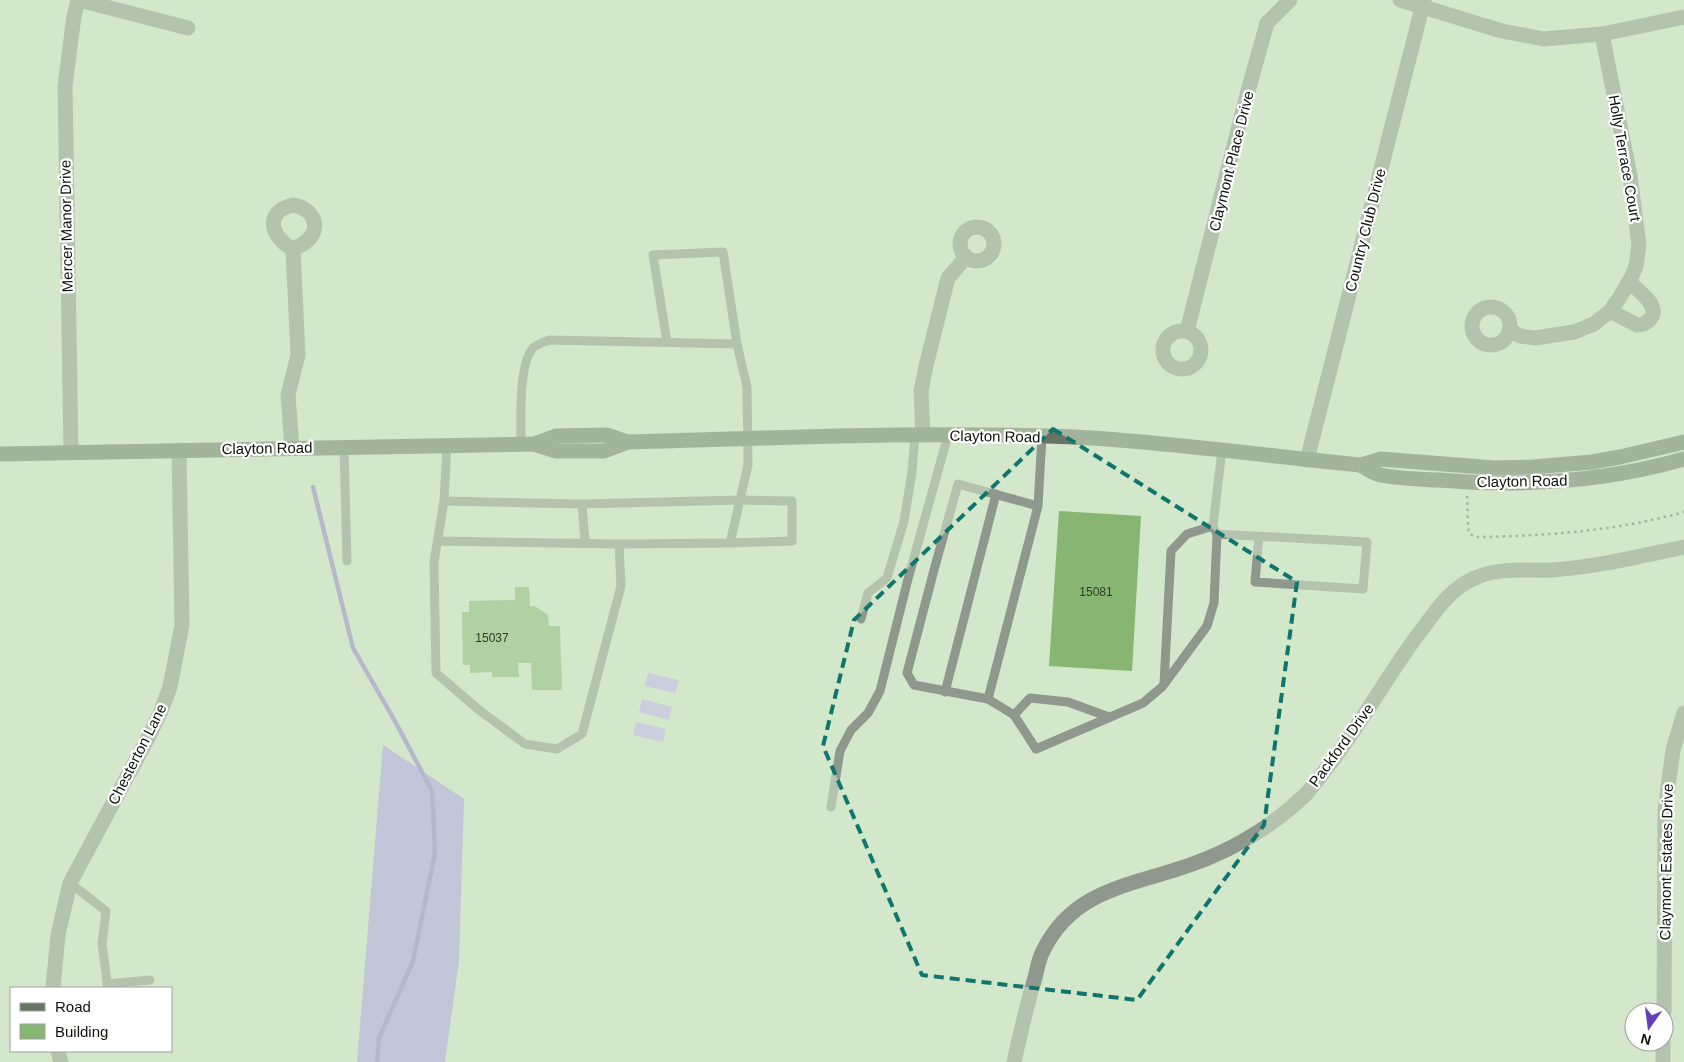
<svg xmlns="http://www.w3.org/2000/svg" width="1684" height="1062" viewBox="0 0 1684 1062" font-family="Helvetica,sans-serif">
<rect width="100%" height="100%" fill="#d3e7cb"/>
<g fill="#beb1f6">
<polygon points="648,673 679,680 675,693 645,686"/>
<polygon points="642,699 672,707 669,720 639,712"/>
<polygon points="636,722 666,729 663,742 633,735"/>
</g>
<polygon fill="#ac9ee8" points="383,745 464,799 459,961 445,1062 357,1062"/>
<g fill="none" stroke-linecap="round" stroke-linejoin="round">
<polyline stroke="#8e7fc7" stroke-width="4.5" points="313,487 353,648 396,723 432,791 435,853 413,961 379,1038 377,1062"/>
</g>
<g fill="#87b672">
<polygon points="1059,511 1141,516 1132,671 1049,666"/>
<polygon points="515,587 529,587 530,606 535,606 548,615 549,626 560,626 562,690 532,690 531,663 518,663 519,677 492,677 492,672 470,673 470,665 463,665 462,612 469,612 469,601 515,600"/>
</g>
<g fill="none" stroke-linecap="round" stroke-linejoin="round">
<path stroke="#6c7967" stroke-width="2.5" stroke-dasharray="2.5 4" stroke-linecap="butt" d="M 1467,496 C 1468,502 1467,529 1469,532 C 1470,534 1473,536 1476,537 C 1546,536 1616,531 1684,512"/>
<g stroke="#8f988c" stroke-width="9">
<polyline points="667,342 653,255 723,252 737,344"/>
<path d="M 521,444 C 521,422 518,362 534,347 C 538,344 544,342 549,340 L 737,344 L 747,387 L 748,465 L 730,543 L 619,544"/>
<polyline points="344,447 347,561"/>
<polyline points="444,501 582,504"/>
<polyline points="1038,506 958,484 934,570 907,673 914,685 988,699 1038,506 1042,436"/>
<polyline points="1217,534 1367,542 1363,589 1255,582 1259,536"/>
<polyline points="439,541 619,544 621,586 582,734 557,749 525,744 479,710 436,673 434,562 444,501 447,445"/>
<polyline points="585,542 582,504 740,500 792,501 792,541 730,543"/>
<polyline points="861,619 868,593 887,578 904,521 912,472 915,435"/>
<polyline points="1164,684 1171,551 1187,534 1213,526"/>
<polyline points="945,692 996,494"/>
<polyline points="988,699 1014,715 1036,749 1143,703 1162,687 1207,626 1214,603 1217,534 1213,526 1222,450"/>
<polyline points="1014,715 1030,698 1068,702 1109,717"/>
<polyline points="831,807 840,751 851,730 868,713 880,691 908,579 948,435"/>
<polyline points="70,883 106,911 102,944 108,988"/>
<polyline points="107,984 150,980"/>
</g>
<g stroke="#8f988c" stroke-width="15">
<polyline points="79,0 188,28"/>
<polyline points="1400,0 1502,31 1544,39 1602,34 1684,17"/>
<path d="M 293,205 C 309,207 322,223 310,238 C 306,243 300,246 293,249 C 271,238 263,212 293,205 Z"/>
<circle cx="977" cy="244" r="17"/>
<circle cx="1491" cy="326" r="19"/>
<path d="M 1610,311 L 1637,325 C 1643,325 1647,323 1651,318 C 1660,305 1638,290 1629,282"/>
<polyline points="1510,330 1520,336 1535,338 1574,332 1594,324 1610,311 1620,297 1632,276 1636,266 1639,245 1630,176 1602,34"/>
<polyline points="1187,331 1244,106 1267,23 1290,0"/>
<circle cx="1182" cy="350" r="19"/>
<polyline points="923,435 921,391 926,366 948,278 966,257"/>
<polyline points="292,448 288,395 298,355 293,249"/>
<polyline points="71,452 65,86 74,16 78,0"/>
<polyline points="1307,460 1424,0"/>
<polyline points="53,988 58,935 70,883 148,738 161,711 170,687 182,625 179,450"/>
<polyline points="1664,1012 1665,810 1673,750 1684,713"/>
<polyline points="58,1051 61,1062"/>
<path d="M 1014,1062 C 1020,1035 1026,1008 1034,981 C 1037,972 1038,960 1043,951 C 1072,891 1128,886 1184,867 C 1229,852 1272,827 1306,794 C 1313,786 1320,777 1326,769 C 1362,724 1388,673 1423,628 C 1438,608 1451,588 1475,578 C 1499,567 1526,571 1552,570 C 1597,567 1641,556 1684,547"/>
<polyline points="1663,1062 1663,1042"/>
</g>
<g stroke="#697564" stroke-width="15">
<path d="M 534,444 L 556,451 L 604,451 L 628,442 C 777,438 926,431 1075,437 C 1170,442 1265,456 1361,465 L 1381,459 L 1495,468 L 1533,467 L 1592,462 L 1620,457 L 1684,442"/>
<polyline points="0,454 534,444 556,436 607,435 628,442"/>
<path d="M 1361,465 C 1367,469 1374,474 1381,475 C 1400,479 1419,479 1438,480 C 1521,487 1604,482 1684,459"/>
</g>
</g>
<path d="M0 0H1684V1062H0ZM 1053,429 L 1297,582 L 1264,825 L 1137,1000 L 922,975 L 823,746 L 854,620 Z" fill="#d3e7cb" fill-opacity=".55" fill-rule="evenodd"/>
<path fill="none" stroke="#0f766e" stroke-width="4" stroke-dasharray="10 6" stroke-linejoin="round" d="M 1053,429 L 1297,582 L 1264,825 L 1137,1000 L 922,975 L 823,746 L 854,620 Z"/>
<g text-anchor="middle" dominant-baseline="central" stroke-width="4.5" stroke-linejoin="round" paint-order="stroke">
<g font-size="12" fill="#2c3c24">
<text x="1096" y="592">15081</text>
<text x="492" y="638">15037</text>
</g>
<g font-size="15" fill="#0d130a" stroke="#fff">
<text transform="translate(1625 158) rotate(80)">Holly Terrace Court</text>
<text transform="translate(1231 161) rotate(-76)">Claymont Place Drive</text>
<text transform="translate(66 226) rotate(-91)">Mercer Manor Drive</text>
<text transform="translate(1365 230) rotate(-76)">Country Club Drive</text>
<text transform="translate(995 436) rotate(1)">Clayton Road</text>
<text transform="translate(267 448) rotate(-1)">Clayton Road</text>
<text transform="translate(1522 481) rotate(-1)">Clayton Road</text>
<text transform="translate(1341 745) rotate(-54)">Packford Drive</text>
<text transform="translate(137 754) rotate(-63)">Chesterton Lane</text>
<text transform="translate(1666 862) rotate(-89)">Claymont Estates Drive</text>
</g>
</g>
<rect x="10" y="987" width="162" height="65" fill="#ffffff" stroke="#9ea19d"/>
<rect x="20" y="1003" width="25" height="8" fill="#697564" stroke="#9ea19d"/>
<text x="55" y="1012" font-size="15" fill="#0d130a">Road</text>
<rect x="20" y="1024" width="25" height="15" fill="#87b672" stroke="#9ea19d"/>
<text x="55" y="1037" font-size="15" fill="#0d130a">Building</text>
<g transform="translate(1649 1027) rotate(194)"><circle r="24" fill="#ffffff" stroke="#9ea19d"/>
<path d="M0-4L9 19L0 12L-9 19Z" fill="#643fb7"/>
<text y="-8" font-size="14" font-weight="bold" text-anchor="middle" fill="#0d130a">N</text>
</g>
</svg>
